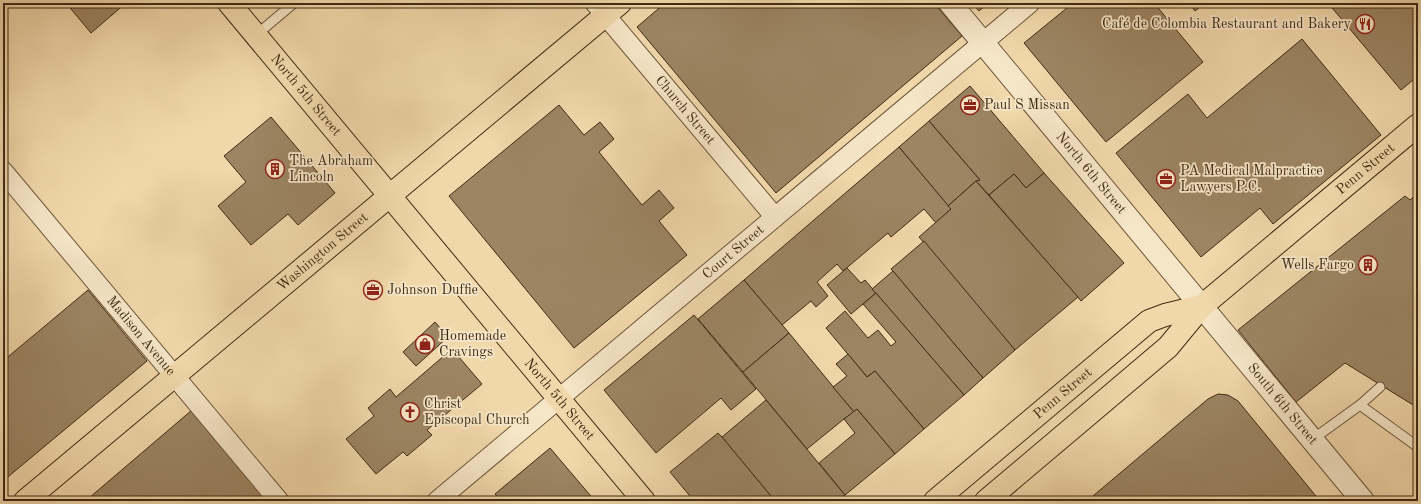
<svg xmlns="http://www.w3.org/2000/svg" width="1421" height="504" viewBox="0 0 1421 504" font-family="'Old Standard TT',serif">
<rect width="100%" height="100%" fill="#f1d8ab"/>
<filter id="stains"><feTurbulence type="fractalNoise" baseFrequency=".005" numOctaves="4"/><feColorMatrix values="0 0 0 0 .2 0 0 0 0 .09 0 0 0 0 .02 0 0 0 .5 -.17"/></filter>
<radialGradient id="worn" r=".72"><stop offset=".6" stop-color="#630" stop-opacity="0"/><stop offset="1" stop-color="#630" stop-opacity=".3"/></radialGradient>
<g fill="#9c8563" stroke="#402b14">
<polygon points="66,3 126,3 91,33"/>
<polygon points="665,3 934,3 962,36 776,193 637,27"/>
<polygon points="972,3 988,3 979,11"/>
<polygon points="1073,3 1154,3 1203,62 1106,142 1024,43"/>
<polygon points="1189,3 1205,3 1195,11"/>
<polygon points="1328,3 1418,3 1418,76 1401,90"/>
<polygon points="1302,39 1381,135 1273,224 1260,208 1201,257 1116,153 1188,94 1207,118"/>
<polygon points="970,86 1044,173 1026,188 1014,174 989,195 976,181 980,180 929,121"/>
<polygon points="559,105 584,135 600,122 614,139 599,152 642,205 659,190 674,208 659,221 687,255 574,348 449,196"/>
<polygon points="271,117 335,193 298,225 288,214 251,245 218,206 246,182 224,156"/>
<polygon points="929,121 980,180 976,181 948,206 899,147"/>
<polygon points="899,147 951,209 936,223 924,209 891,237 888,233 843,271 837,264 817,282 828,296 816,307 811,301 782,325 744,280"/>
<polygon points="1044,173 1124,263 1081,301 989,195 1014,174 1026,188"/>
<polygon points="976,181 1078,297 1015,350 919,237 951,209 948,206"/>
<polygon points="1418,193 1418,408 1345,363 1296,402 1238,330 1405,196 1410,200"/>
<polygon points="924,241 1015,350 983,378 891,269"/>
<polygon points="847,268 861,283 865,280 876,293 851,314 827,285"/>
<polygon points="893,271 983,378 964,395 872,289"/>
<polygon points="744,280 789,333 743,372 698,319"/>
<polygon points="88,290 147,361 3,481 3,361"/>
<polygon points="876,293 964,395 924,429 875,371 867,377 826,328 845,311 868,338 878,330 891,346 896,342 863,304"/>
<polygon points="694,315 756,389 731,410 721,398 656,453 604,390"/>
<polygon points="435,322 448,337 416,366 403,352"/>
<polygon points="789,333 854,412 844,419 807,449 743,372"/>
<polygon points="452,349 482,384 427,430 432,435 407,456 403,452 376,474 346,439 374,416 368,408 390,389 396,397"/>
<polygon points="848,354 867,377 875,371 924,429 895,454 857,409 854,412 833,387 847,376 836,364"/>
<polygon points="1218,394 1228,395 1238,401 1320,501 1087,501 1208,399"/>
<polygon points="766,400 845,495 837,501 775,501 722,437"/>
<polygon points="857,409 895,454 845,495 819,463 855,433 844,419"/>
<polygon points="192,410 270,501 92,501 89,498"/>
<polygon points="718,433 722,437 775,501 694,501 670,472"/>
<polygon points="550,448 595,501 501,501 495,494"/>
</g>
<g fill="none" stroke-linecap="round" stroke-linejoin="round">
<g stroke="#6c563a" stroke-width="11">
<g id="service">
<polyline points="256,35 294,3"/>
<polyline points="1360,405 1418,447"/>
<polyline points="1313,439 1360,405 1380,387"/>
</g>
</g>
<g stroke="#6c563a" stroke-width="21">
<g id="minor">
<path id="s1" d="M 595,3 L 775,217"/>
<path id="s2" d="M 3,171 L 279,501"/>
<path id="s3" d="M 437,501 L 1030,3"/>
</g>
</g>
<g stroke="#6c563a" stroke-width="24">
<g id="tertiary">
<path id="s4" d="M 950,3 L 1363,501"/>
</g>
</g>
<g stroke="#402b14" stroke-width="24">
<g id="primary">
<path id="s5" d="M 229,3 L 644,501"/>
<path id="s6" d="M 25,501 L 620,3"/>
<path id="s7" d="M 935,501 L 1149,321 L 1165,315 L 1202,306"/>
<path id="s8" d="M 986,501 L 1168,347 L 1202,306 L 1418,125"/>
</g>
</g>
<use href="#service" stroke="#f6e6c8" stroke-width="9"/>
<use href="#minor" stroke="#f6e6c8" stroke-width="19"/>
<use href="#tertiary" stroke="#f6e6c8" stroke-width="22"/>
<use href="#primary" stroke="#f1d8ab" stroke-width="22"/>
</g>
<defs>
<g id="restaurant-ring" transform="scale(1)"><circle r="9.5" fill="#f6e6c8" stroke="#8f2418" stroke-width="1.5"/><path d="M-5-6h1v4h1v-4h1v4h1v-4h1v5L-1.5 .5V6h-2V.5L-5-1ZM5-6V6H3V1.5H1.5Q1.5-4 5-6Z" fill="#8f2418"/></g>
<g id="office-ring" transform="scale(1)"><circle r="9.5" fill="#f6e6c8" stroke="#8f2418" stroke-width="1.5"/><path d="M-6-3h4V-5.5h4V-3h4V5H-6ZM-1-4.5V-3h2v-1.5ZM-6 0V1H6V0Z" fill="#8f2418"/></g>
<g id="building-ring" transform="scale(1)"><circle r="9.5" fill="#f6e6c8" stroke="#8f2418" stroke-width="1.5"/><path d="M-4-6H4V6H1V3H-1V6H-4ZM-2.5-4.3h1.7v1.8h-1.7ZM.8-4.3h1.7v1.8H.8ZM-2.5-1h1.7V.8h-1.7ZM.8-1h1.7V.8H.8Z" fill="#8f2418"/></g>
<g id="shop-ring" transform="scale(1)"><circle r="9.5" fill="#f6e6c8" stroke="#8f2418" stroke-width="1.5"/><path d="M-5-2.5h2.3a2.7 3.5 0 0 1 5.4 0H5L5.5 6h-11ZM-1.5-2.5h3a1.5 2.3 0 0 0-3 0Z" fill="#8f2418"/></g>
<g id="church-ring" transform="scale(1)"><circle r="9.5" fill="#f6e6c8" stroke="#8f2418" stroke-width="1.5"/><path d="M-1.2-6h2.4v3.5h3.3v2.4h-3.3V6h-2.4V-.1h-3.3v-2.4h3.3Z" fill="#8f2418"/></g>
</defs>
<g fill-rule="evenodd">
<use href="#restaurant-ring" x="1365" y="24"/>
<use href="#office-ring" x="970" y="105"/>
<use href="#building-ring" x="275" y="169"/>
<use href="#office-ring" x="1166" y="179"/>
<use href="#building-ring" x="1368" y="265"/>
<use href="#office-ring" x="373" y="290"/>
<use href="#shop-ring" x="425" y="344"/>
<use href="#church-ring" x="410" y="412"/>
</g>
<g text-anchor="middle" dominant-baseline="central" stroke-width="3.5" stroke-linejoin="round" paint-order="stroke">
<g font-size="14" fill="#402b14" stroke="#f6e6c8" text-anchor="start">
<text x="1351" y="24" text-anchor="end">Café de Colombia Restaurant and Bakery</text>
<text x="984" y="105">Paul S Missan</text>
<text x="289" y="161">The Abraham<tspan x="289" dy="16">Lincoln</tspan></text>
<text x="1180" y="171">PA Medical Malpractice<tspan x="1180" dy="16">Lawyers P.C.</tspan></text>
<text x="1354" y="265" text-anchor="end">Wells Fargo</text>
<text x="387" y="290">Johnson Duffie</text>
<text x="439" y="336">Homemade<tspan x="439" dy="16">Cravings</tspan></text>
<text x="424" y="404">Christ<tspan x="424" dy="16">Episcopal Church</tspan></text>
</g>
<g font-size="14" fill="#402b14" stroke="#f6e6c8">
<text stroke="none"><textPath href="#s5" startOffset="120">North 5th Street</textPath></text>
<text stroke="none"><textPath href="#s1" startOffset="140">Church Street</textPath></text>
<text stroke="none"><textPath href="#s8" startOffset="505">Penn Street</textPath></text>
<text stroke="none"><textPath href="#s4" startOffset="221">North 6th Street</textPath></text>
<text stroke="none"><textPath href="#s6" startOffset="388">Washington Street</textPath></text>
<text stroke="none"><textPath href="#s3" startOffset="387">Court Street</textPath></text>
<text stroke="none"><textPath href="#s2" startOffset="215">Madison Avenue</textPath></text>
<text stroke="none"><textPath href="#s7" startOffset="167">Penn Street</textPath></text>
<text stroke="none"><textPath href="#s5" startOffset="516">North 5th Street</textPath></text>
<text stroke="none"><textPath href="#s4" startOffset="521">South 6th Street</textPath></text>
</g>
</g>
<rect width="1421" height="504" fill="none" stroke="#f1d8ab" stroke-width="16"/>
<rect x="4" y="4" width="1413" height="496" fill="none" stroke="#402b14" stroke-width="2"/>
<rect x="8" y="8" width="1405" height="488" fill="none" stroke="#402b14"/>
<rect width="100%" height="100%" filter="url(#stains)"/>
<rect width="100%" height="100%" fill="url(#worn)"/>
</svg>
